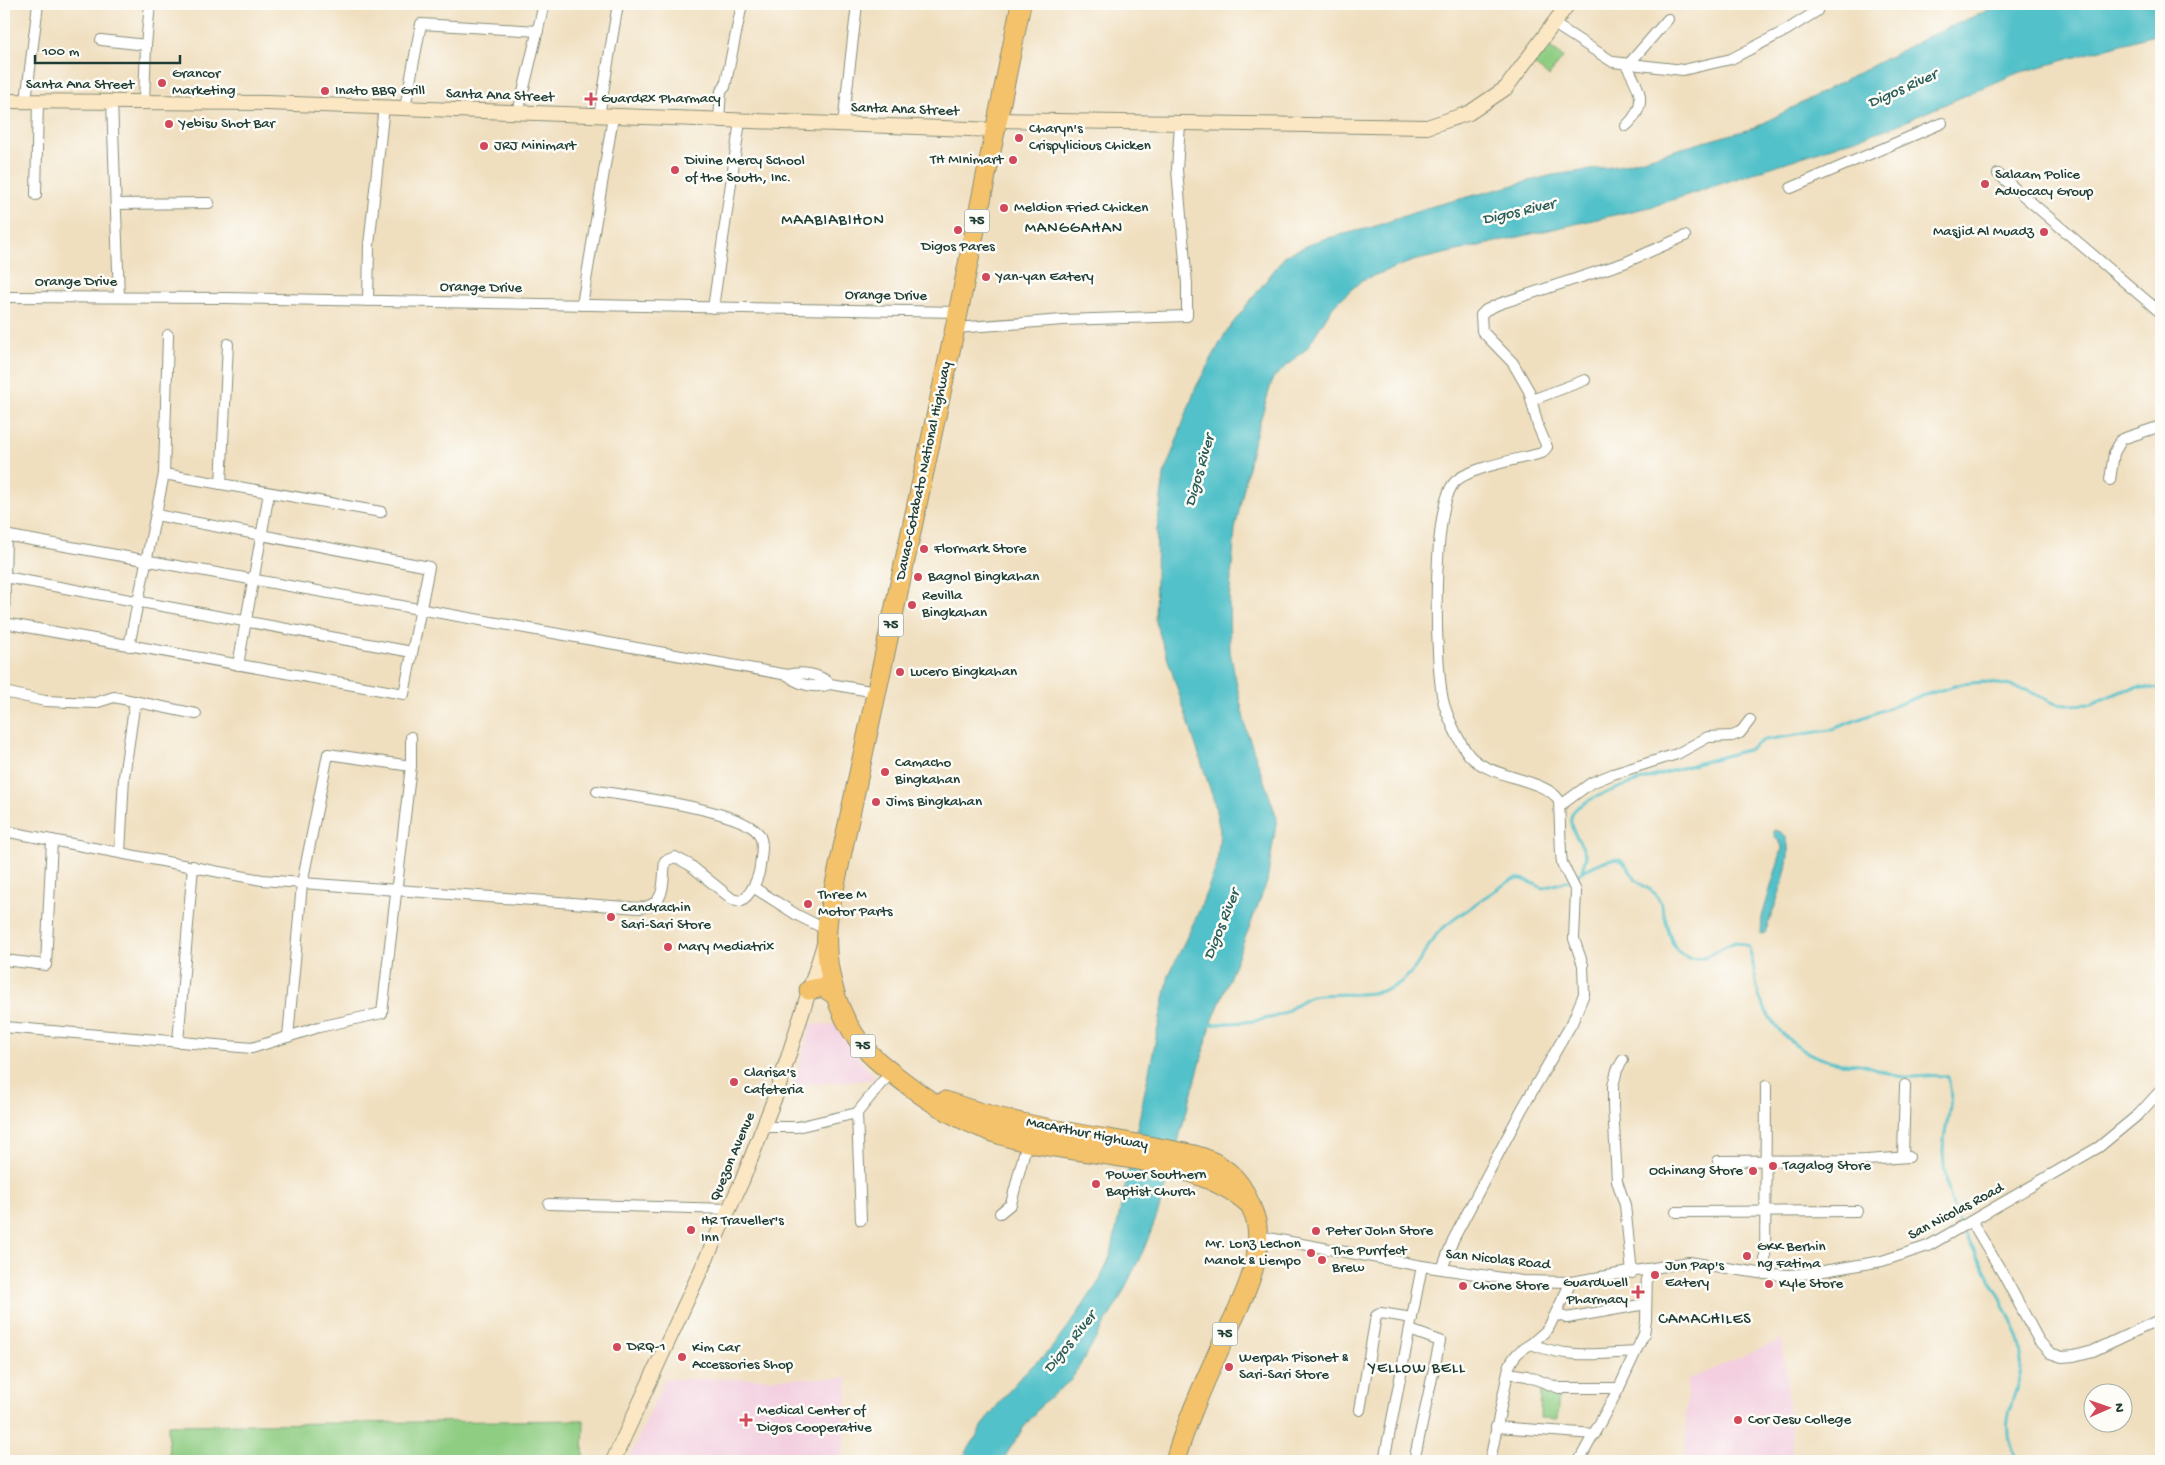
<svg xmlns="http://www.w3.org/2000/svg" width="2165" height="1465" viewBox="0 0 2165 1465" font-family="'Gochi Hand',sans-serif">
<rect width="100%" height="100%" fill="#fdfcf7"/>
<filter id="ink" filterUnits="userSpaceOnUse"><feTurbulence type="fractalNoise" baseFrequency=".02" numOctaves="2"/><feDisplacementMap in="SourceGraphic" scale="10" xChannelSelector="R" yChannelSelector="G"/><feConvolveMatrix kernelMatrix="1 2 1 2 8 2 1 2 1" color-interpolation-filters="sRGB"/></filter>
<filter id="wash" filterUnits="userSpaceOnUse"><feTurbulence type="fractalNoise" baseFrequency=".0096" numOctaves="4" result="noise"/><feDisplacementMap in="SourceGraphic" scale="20" xChannelSelector="R" yChannelSelector="G"/><feGaussianBlur stdDeviation="1.12" result="paint"/><feColorMatrix in="noise" values="0 0 0 0 0 0 0 0 0 0 0 0 0 0 0 0 0 1.4 0 .05"/><feComposite in="paint" operator="in"/></filter>
<g filter="url(#wash)">
<rect width="100%" height="100%" fill="#f0dfbf"/>
<g fill="#f3cfe0">
<polygon points="811,1024 836,1025 850,1049 876,1079 793,1086"/>
<polygon points="1783,1339 1793,1461 1685,1461 1687,1380"/>
<polygon points="848,1378 843,1461 628,1461 665,1379"/>
</g>
<g fill="#8fcd83" stroke="#57855c">
<polygon points="1547,45 1563,57 1549,76 1533,64"/>
<polygon points="1541,1389 1559,1390 1557,1419 1540,1418"/>
<polygon points="584,1420 583,1461 169,1461 168,1425"/>
</g>
<g fill="#53c1c9" stroke="#397f7e">
<polygon points="2002,4 2161,4 2161,33 2015,74 1892,127 1654,206 1413,261 1362,280 1333,306 1307,348 1273,378 1253,444 1235,530 1229,603 1230,652 1246,729 1277,818 1267,882 1211,1025 1157,1216 1144,1249 1119,1300 1071,1380 1043,1403 1024,1427 1002,1461 961,1461 988,1417 1022,1375 1050,1350 1074,1319 1100,1280 1111,1254 1169,975 1199,911 1217,865 1220,831 1214,801 1155,620 1157,530 1164,475 1196,387 1226,332 1286,255 1320,240 1373,227 1433,206 1553,175 1618,166 1754,128 1929,36"/>
<path d="M 1774,830 C 1808,833 1771,914 1765,933 L 1761,934 L 1762,917 L 1782,849 L 1781,844 L 1774,835 Z"/>
</g>
<g fill="none" stroke-linecap="round" stroke-linejoin="round">
<g stroke="#53c1c9" stroke-width="3">
<path d="M 1583,871 C 1594,866 1615,852 1625,864 C 1629,868 1632,875 1636,880 C 1642,886 1652,889 1657,896 C 1669,914 1665,951 1689,958 C 1706,962 1721,946 1736,942 L 1748,946 C 1756,964 1753,983 1761,1001 C 1776,1034 1800,1055 1835,1062 C 1844,1065 1855,1062 1865,1065 C 1879,1069 1890,1076 1905,1077 C 1920,1078 1933,1073 1947,1077 C 1957,1099 1943,1128 1943,1152 C 1944,1177 1950,1200 1959,1223"/>
<path d="M 1576,877 L 1582,871 L 1586,856 C 1583,842 1566,829 1572,814 C 1580,792 1719,758 1747,750 L 1764,740 L 1830,730 L 1918,697 L 1962,684 L 1983,682 L 2006,685 L 2026,690 L 2056,704 L 2066,705 L 2091,704 L 2125,690 L 2140,687 L 2161,689"/>
<path d="M 1209,1025 C 1232,1022 1260,1023 1282,1014 C 1293,1009 1300,999 1312,996 C 1339,991 1374,1000 1398,984 C 1417,972 1424,950 1438,933 C 1443,926 1508,880 1515,879 C 1524,877 1535,885 1543,888 L 1568,881"/>
<path d="M 1964,1233 C 1979,1261 2023,1330 2022,1357 C 2022,1396 1993,1417 2017,1461"/>
</g>
</g>
</g>
<g filter="url(#ink)">
<g fill="none" stroke-linecap="round" stroke-linejoin="round">
<g stroke="#888e7a" stroke-width="12">
<g id="street">
<polyline points="1554,24 1613,62 1683,70 1731,59 1785,31 1817,11"/>
<polyline points="101,40 146,45"/>
<polyline points="1627,66 1668,19"/>
<polyline points="26,101 38,4"/>
<polyline points="112,101 119,297"/>
<polyline points="144,101 146,45 150,4"/>
<polyline points="405,108 421,24 538,31"/>
<polyline points="518,113 544,4"/>
<polyline points="599,116 618,4"/>
<polyline points="719,120 721,91 725,87 742,4"/>
<polyline points="843,124 857,4"/>
<path d="M 1626,126 C 1649,104 1640,91 1627,66"/>
<polyline points="1998,174 2161,313"/>
<polyline points="1791,188 1942,123"/>
<polyline points="36,195 38,101"/>
<polyline points="116,204 209,203"/>
<polyline points="4,297 226,298 958,312"/>
<polyline points="368,301 369,245 384,106"/>
<polyline points="582,305 613,117"/>
<polyline points="713,308 740,121"/>
<polyline points="955,328 1063,320 1187,316 1187,284 1177,170 1180,124"/>
<polyline points="1532,400 1585,380"/>
<polyline points="164,474 381,512"/>
<polyline points="2110,480 2114,453 2122,439 2161,426"/>
<polyline points="221,484 228,344"/>
<path d="M 4,535 L 788,675 C 801,671 820,674 830,684 L 876,692"/>
<polyline points="6,535 4,623 404,694 429,567 156,515"/>
<polyline points="5,577 412,652"/>
<polyline points="129,646 164,474 168,335"/>
<polyline points="238,665 269,493"/>
<path d="M 788,675 C 797,685 817,689 830,684"/>
<polyline points="4,692 45,701 95,703 114,697 196,714"/>
<polyline points="1561,805 1591,783 1613,774 1677,754 1708,737 1732,736 1740,733 1750,720"/>
<path d="M 4,831 L 262,880 L 639,908 C 668,905 662,883 665,861 L 675,857 L 690,865 L 732,899 L 740,901 C 751,896 759,877 760,866 C 761,856 764,845 760,836 C 748,810 627,796 597,791"/>
<polyline points="120,853 124,777 135,701"/>
<polyline points="753,887 797,915 827,930"/>
<polyline points="4,960 46,965 52,840"/>
<polyline points="4,1027 252,1048 319,1027 382,1013 411,766 411,737"/>
<polyline points="288,1037 302,884 328,754 411,766"/>
<polyline points="178,1042 193,866"/>
<polyline points="1623,1060 1617,1070 1613,1086 1613,1106 1617,1181 1625,1205 1632,1273"/>
<polyline points="764,1127 797,1127 857,1113"/>
<polyline points="1903,1157 1905,1085"/>
<polyline points="1718,1161 1867,1160 1909,1157"/>
<polyline points="549,1204 729,1209"/>
<polyline points="1676,1212 1857,1211"/>
<polyline points="1000,1213 1011,1204 1028,1138"/>
<polyline points="861,1220 857,1113 882,1082 892,1074"/>
<polyline points="1972,1222 2003,1274 2039,1341 2050,1353 2062,1357 2074,1356 2093,1351 2161,1319"/>
<polyline points="1258,1236 1422,1266 1522,1281 1571,1282 1689,1262 1765,1274 1789,1275 1812,1273 1882,1261 1928,1246 2099,1147 2139,1114 2161,1090"/>
<path d="M 1442,1269 L 1453,1240 L 1522,1109 L 1572,1023 L 1584,994 L 1583,965 L 1574,939 L 1576,891 L 1562,863 L 1561,854 L 1559,800 C 1544,778 1490,779 1469,755 C 1460,744 1446,714 1443,700 C 1435,664 1431,510 1454,483 C 1466,468 1521,459 1542,453 L 1547,447 L 1538,426 L 1529,391 L 1513,363 L 1482,331 L 1481,315 L 1486,310 L 1499,304 L 1624,263 L 1685,236"/>
<polyline points="1765,1274 1766,1086"/>
<polyline points="1556,1314 1567,1318 1646,1304"/>
<polyline points="1410,1330 1440,1341 1414,1461"/>
<polyline points="1531,1344 1548,1329 1571,1282"/>
<polyline points="1508,1373 1527,1376 1559,1388 1619,1388"/>
<polyline points="1360,1410 1376,1316 1381,1313 1412,1318"/>
<polyline points="1496,1427 1595,1434"/>
<polyline points="1384,1461 1422,1266"/>
<path d="M 1490,1461 L 1509,1367 C 1514,1355 1520,1350 1531,1344 C 1570,1359 1596,1354 1635,1352"/>
<polyline points="1579,1461 1619,1388 1644,1334 1646,1321 1647,1269"/>
</g>
</g>
<g stroke="#888e7a" stroke-width="16">
<g id="secondary">
<polyline points="4,101 267,103 996,130"/>
<polyline points="997,120 1427,127 1469,113 1506,88 1568,4"/>
<polyline points="613,1461 742,1181 777,1092 824,944"/>
</g>
</g>
<g stroke="#888e7a" stroke-width="21">
<g id="highway">
<path d="M 1021,4 L 955,328 L 828,917 C 822,965 836,1019 870,1054 C 882,1066 895,1075 908,1085 C 944,1113 982,1132 1027,1142 C 1095,1157 1198,1157 1250,1205"/>
<polyline points="809,990 823,987 835,995"/>
<path d="M 945,1101 C 1024,1130 1111,1137 1194,1155 C 1220,1162 1239,1176 1249,1202 C 1252,1210 1256,1217 1257,1227 C 1263,1269 1234,1314 1218,1352 C 1202,1388 1186,1423 1175,1461"/>
</g>
</g>
<use href="#street" stroke="#fff" stroke-width="10"/>
<use href="#secondary" stroke="#fbe7c3" stroke-width="14"/>
<use href="#highway" stroke="#f4c26a" stroke-width="19"/>
</g>
</g>
<g fill="#d1495b" stroke="#fdfcf7" stroke-width="2">
<circle cx="162" cy="83" r="5"/>
<circle cx="325" cy="91" r="5"/>
<path d="M588.5 91.5h5v5h5v5h-5v5h-5v-5h-5v-5h5z"/>
<circle cx="169" cy="124" r="5"/>
<circle cx="1019" cy="138" r="5"/>
<circle cx="484" cy="146" r="5"/>
<circle cx="1013" cy="160" r="5"/>
<circle cx="675" cy="170" r="5"/>
<circle cx="1985" cy="184" r="5"/>
<circle cx="1004" cy="208" r="5"/>
<circle cx="958" cy="230" r="5"/>
<circle cx="2044" cy="232" r="5"/>
<circle cx="986" cy="277" r="5"/>
<circle cx="924" cy="549" r="5"/>
<circle cx="918" cy="577" r="5"/>
<circle cx="912" cy="605" r="5"/>
<circle cx="900" cy="672" r="5"/>
<circle cx="885" cy="772" r="5"/>
<circle cx="876" cy="802" r="5"/>
<circle cx="808" cy="904" r="5"/>
<circle cx="611" cy="917" r="5"/>
<circle cx="668" cy="947" r="5"/>
<circle cx="734" cy="1082" r="5"/>
<circle cx="1773" cy="1166" r="5"/>
<circle cx="1753" cy="1171" r="5"/>
<circle cx="1096" cy="1184" r="5"/>
<circle cx="691" cy="1230" r="5"/>
<circle cx="1316" cy="1231" r="5"/>
<circle cx="1311" cy="1253" r="5"/>
<circle cx="1747" cy="1256" r="5"/>
<circle cx="1322" cy="1260" r="5"/>
<circle cx="1655" cy="1275" r="5"/>
<circle cx="1769" cy="1284" r="5"/>
<circle cx="1463" cy="1286" r="5"/>
<path d="M1635.5 1284.5h5v5h5v5h-5v5h-5v-5h-5v-5h5z"/>
<circle cx="617" cy="1347" r="5"/>
<circle cx="682" cy="1357" r="5"/>
<circle cx="1229" cy="1367" r="5"/>
<path d="M743.5 1412.5h5v5h5v5h-5v5h-5v-5h-5v-5h5z"/>
<circle cx="1738" cy="1420" r="5"/>
</g>
<g text-anchor="middle" dominant-baseline="central" stroke-width="5" stroke-linejoin="round" paint-order="stroke">
<g fill="#fdfcf7" stroke="#62766e" stroke-width="1">
<rect x="964.5" y="209.5" width="25" height="23" rx="4"/>
<rect x="878.5" y="613.5" width="25" height="23" rx="4"/>
<rect x="850.5" y="1034.5" width="25" height="23" rx="4"/>
<rect x="1212.5" y="1322.5" width="25" height="23" rx="4"/>
</g>
<g font-size="14" font-weight="bold" fill="#1f3d34">
<text x="977" y="221">75</text>
<text x="891" y="625">75</text>
<text x="863" y="1046">75</text>
<text x="1225" y="1334">75</text>
</g>
<g font-size="15" fill="#1f3d34" stroke="#fdfcf7" text-anchor="start">
<text x="172" y="74">Grancor<tspan x="172" dy="17">Marketing</tspan></text>
<text x="335" y="91">Inato BBQ Grill</text>
<text x="601" y="99">GuardRx Pharmacy</text>
<text x="179" y="124">Yebisu Shot Bar</text>
<text x="1029" y="129">Charyn's<tspan x="1029" dy="17">Crispylicious Chicken</tspan></text>
<text x="494" y="146">JRJ Minimart</text>
<text x="1003" y="160" text-anchor="end">TH MInimart</text>
<text x="685" y="161">Divine Mercy School<tspan x="685" dy="17">of the South, Inc.</tspan></text>
<text x="1995" y="175">Salaam Police<tspan x="1995" dy="17">Advocacy Group</tspan></text>
<text x="1014" y="208">Meldion Fried Chicken</text>
<text x="2034" y="232" text-anchor="end">Masjid Al Muadz</text>
<text x="958" y="247" text-anchor="middle">Digos Pares</text>
<text x="996" y="277">Yan-yan Eatery</text>
<text x="934" y="549">Flormark Store</text>
<text x="928" y="577">Bagnol Bingkahan</text>
<text x="922" y="596">Revilla<tspan x="922" dy="17">Bingkahan</tspan></text>
<text x="910" y="672">Lucero Bingkahan</text>
<text x="895" y="763">Camacho<tspan x="895" dy="17">Bingkahan</tspan></text>
<text x="886" y="802">Jims Bingkahan</text>
<text x="818" y="895">Three M<tspan x="818" dy="17">Motor Parts</tspan></text>
<text x="621" y="908">Candrachin<tspan x="621" dy="17">Sari-Sari Store</tspan></text>
<text x="678" y="947">Mary Mediatrix</text>
<text x="744" y="1073">Clarisa's<tspan x="744" dy="17">Cafeteria</tspan></text>
<text x="1783" y="1166">Tagalog Store</text>
<text x="1743" y="1171" text-anchor="end">Ochinang Store</text>
<text x="1106" y="1175">Power Southern<tspan x="1106" dy="17">Baptist Church</tspan></text>
<text x="701" y="1221">HR Traveller's<tspan x="701" dy="17">Inn</tspan></text>
<text x="1326" y="1231">Peter John Store</text>
<text x="1301" y="1244" text-anchor="end">Mr. Lonz Lechon<tspan x="1301" dy="17">Manok &amp; Liempo</tspan></text>
<text x="1757" y="1247">GKK Berhin<tspan x="1757" dy="17">ng Fatima</tspan></text>
<text x="1332" y="1251">The Purrfect<tspan x="1332" dy="17">Brew</tspan></text>
<text x="1665" y="1266">Jun Pap's<tspan x="1665" dy="17">Eatery</tspan></text>
<text x="1628" y="1283" text-anchor="end">Guardwell<tspan x="1628" dy="17">Pharmacy</tspan></text>
<text x="1779" y="1284">Kyle Store</text>
<text x="1473" y="1286">Chone Store</text>
<text x="627" y="1347">DRQ-1</text>
<text x="692" y="1348">Kim Car<tspan x="692" dy="17">Accessories Shop</tspan></text>
<text x="1239" y="1358">Werpah Pisonet &amp;<tspan x="1239" dy="17">Sari-Sari Store</tspan></text>
<text x="757" y="1411">Medical Center of<tspan x="757" dy="17">Digos Cooperative</tspan></text>
<text x="1748" y="1420">Cor Jesu College</text>
</g>
<g font-size="15" fill="#1f3d34" stroke="#fdfcf7">
<text x="80" y="85">Santa Ana Street</text>
<text transform="translate(500 96) rotate(2)">Santa Ana Street</text>
<text transform="translate(905 110) rotate(2)">Santa Ana Street</text>
<text x="76" y="282">Orange Drive</text>
<text transform="translate(481 288) rotate(1)">Orange Drive</text>
<text transform="translate(886 296) rotate(1)">Orange Drive</text>
<text transform="translate(924 471) rotate(-78)">Davao-Cotabato National Highway</text>
<text transform="translate(1087 1134) rotate(11)">MacArthur Highway</text>
<text transform="translate(733 1157) rotate(-67)">Quezon Avenue</text>
<text transform="translate(1956 1212) rotate(-28)">San Nicolas Road</text>
<text transform="translate(1498 1260) rotate(6)">San Nicolas Road</text>
</g>
<g font-size="16" font-style="italic" fill="#2c5e59" stroke="#fdfcf7">
<text transform="translate(1903 90) rotate(-24)">Digos River</text>
<text transform="translate(1519 213) rotate(-13)">Digos River</text>
<text transform="translate(1201 471) rotate(-74)">Digos River</text>
<text transform="translate(1223 925) rotate(-68)">Digos River</text>
<text transform="translate(1071 1343) rotate(-51)">Digos River</text>
</g>
<g font-size="16" letter-spacing="1" fill="#1f3d34" stroke="#fdfcf7">
<text x="833" y="221">MAABIABIHON</text>
<text x="1074" y="229">MANGGAHAN</text>
<text x="1705" y="1320">CAMACHILES</text>
<text x="1417" y="1369">YELLOW BELL</text>
</g>
</g>
<rect width="2165" height="1465" fill="none" stroke="#fdfcf7" stroke-width="20"/>
<g transform="translate(2108 1408) rotate(88)"><circle r="24" fill="#fdfcf7" stroke="#a4b0a9"/>
<path d="M0-4L9 19L0 12L-9 19Z" fill="#d1495b"/>
<text y="-8" font-size="14" font-weight="bold" text-anchor="middle" fill="#1f3d34">N</text>
</g>
<path d="M35 55v8h145v-8" fill="none" stroke="#1f3d34" stroke-width="2.5"/>
<text x="42" y="55" font-size="15" fill="#1f3d34" stroke="#fdfcf7" stroke-width="4" paint-order="stroke">100 m</text>
</svg>
